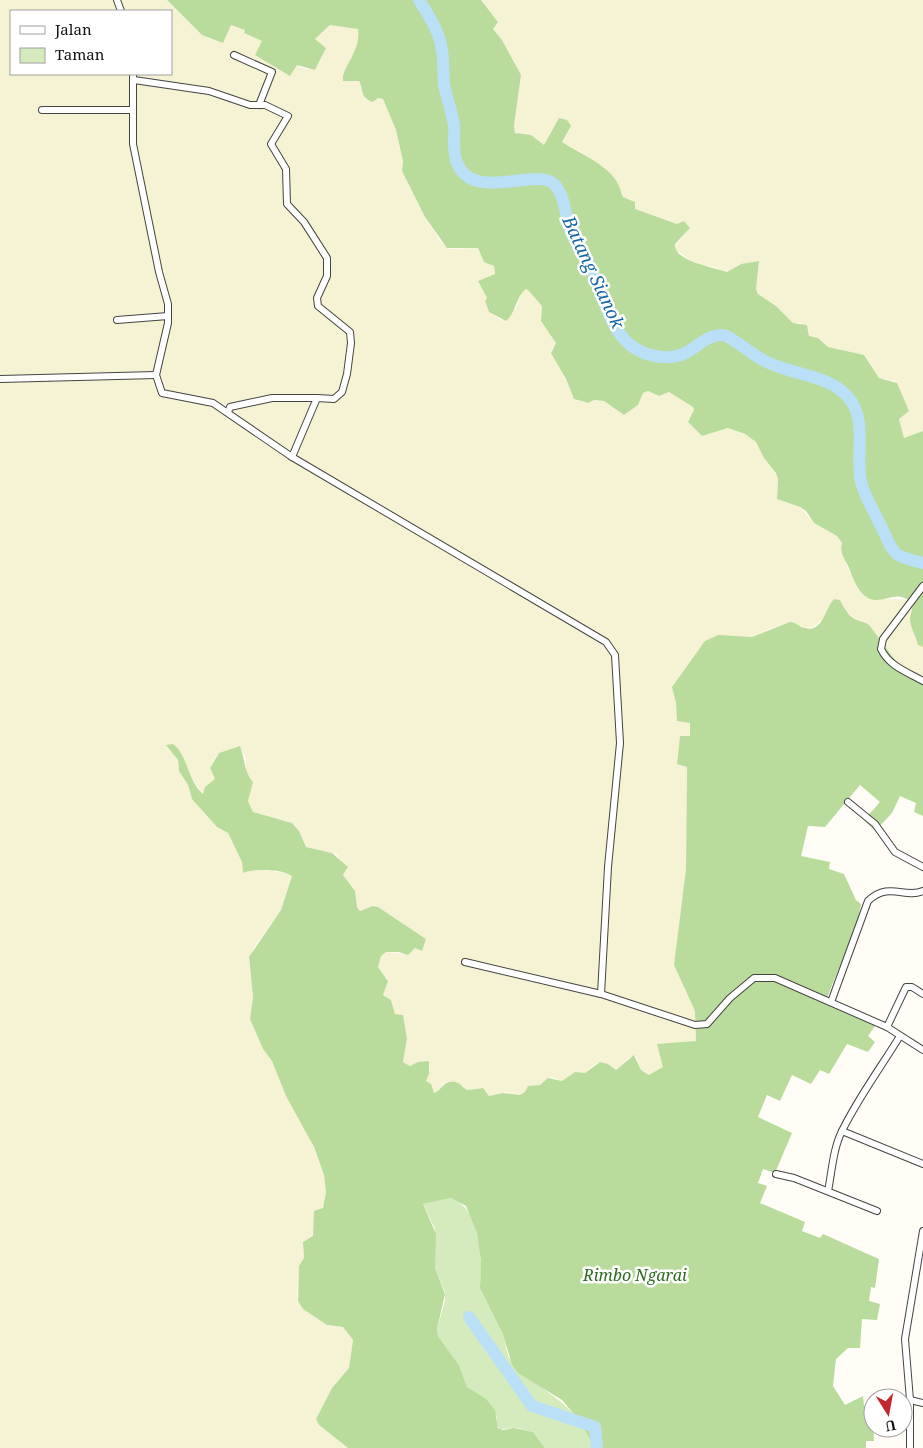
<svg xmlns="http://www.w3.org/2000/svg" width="923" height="1448" viewBox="0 0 923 1448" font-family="'Noto Serif',serif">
<rect width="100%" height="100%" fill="#fffdf5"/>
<g fill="#f6f3d4" fill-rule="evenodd">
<path d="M 0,0 L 167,0 L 202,35 L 223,43 L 231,24 L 245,30 L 244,33 L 262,41 L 256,55 L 277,68 L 297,65 L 306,69 L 318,66 L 325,47 L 316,41 L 316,38 L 331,25 L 356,28 L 359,31 L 356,52 L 343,74 L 359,81 L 365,99 L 373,102 L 378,98 L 383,99 L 396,130 L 403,161 L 402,171 L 425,217 L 441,242 L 450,249 L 478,248 L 483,260 L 494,266 L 495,274 L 478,282 L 487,298 L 485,300 L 489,312 L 503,321 L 516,308 L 522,292 L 526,289 L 528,290 L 542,306 L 541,321 L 557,343 L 551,350 L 575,400 L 588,403 L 594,400 L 604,401 L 624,415 L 638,405 L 643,393 L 648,391 L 658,396 L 669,392 L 693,407 L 694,410 L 689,423 L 702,436 L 728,428 L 752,437 L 776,473 L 778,479 L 777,492 L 782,501 L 800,507 L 814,523 L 837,536 L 842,543 L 841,551 L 853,580 L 866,598 L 908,600 L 913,607 L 911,624 L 918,645 L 923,647 L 923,682 L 900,670 L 866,622 L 858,621 L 846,612 L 841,601 L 832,601 L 824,618 L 813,627 L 805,628 L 793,622 L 772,628 L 752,637 L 716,636 L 706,641 L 672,687 L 676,703 L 677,721 L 690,723 L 690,737 L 681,736 L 677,764 L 687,767 L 686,869 L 674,965 L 695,1011 L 696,1041 L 659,1070 L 649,1075 L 641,1070 L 636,1056 L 630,1057 L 616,1070 L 602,1062 L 595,1064 L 585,1073 L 575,1072 L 562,1081 L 550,1077 L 540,1085 L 528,1087 L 525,1092 L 520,1095 L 507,1092 L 489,1096 L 480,1088 L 468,1090 L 458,1083 L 450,1081 L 444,1083 L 437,1093 L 432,1091 L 426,1081 L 429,1073 L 430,1064 L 418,1062 L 410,1066 L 403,1062 L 407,1038 L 403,1015 L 395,1014 L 391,1000 L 383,995 L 388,979 L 378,967 L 381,956 L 386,952 L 409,954 L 426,939 L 378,907 L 373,906 L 361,911 L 357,907 L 355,891 L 343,875 L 348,869 L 336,854 L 306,847 L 299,831 L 292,823 L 253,812 L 248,801 L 252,781 L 246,773 L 246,759 L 242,751 L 225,751 L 217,755 L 211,765 L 210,770 L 216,779 L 207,786 L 203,794 L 187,771 L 180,751 L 167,746 L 178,760 L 179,771 L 188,785 L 191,797 L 217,827 L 228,833 L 242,862 L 243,873 L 256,869 L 287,873 L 292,876 L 281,910 L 255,946 L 249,960 L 253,997 L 250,1019 L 263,1049 L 273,1061 L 286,1096 L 310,1138 L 324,1175 L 326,1192 L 323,1208 L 314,1228 L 313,1236 L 303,1242 L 304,1258 L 299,1269 L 297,1296 L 303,1309 L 329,1326 L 343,1327 L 353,1340 L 349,1368 L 332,1388 L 316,1419 L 319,1425 L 348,1448 L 0,1448 ZM 11,11 L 171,11 L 171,74 L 11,74 Z"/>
<polygon points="481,0 923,0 923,431 904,439 899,418 909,411 895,381 879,378 864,355 828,347 818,338 809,336 808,329 802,323 793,323 776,306 758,294 756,289 759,261 738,265 729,272 710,266 697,265 677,251 674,247 690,228 684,221 677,225 635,209 631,200 623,197 619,186 609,174 586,155 562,142 571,126 543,145 536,138 515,133 514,126 521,75 502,40 493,29 498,22"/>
</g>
<path fill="#d5ebbd" d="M 451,1198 C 475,1207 480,1239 481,1263 C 481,1275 478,1285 484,1296 C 490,1308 498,1320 503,1333 C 506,1341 506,1356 512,1362 C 543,1394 576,1402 596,1448 L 545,1448 L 533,1432 L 517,1428 L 500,1429 L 497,1425 L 497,1417 L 467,1387 L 459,1365 L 438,1336 L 437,1329 L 445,1301 L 445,1292 L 435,1268 L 435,1229 L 423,1204 Z"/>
<g fill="#b9dc9c">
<path d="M 167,0 L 481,0 L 498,22 L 493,29 L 502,40 L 521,75 L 514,126 L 515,133 L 531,135 L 544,145 L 559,118 L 567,120 L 571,126 L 562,142 C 579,153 611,166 619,186 C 621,190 621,193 623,197 L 635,202 L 635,209 L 677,224 L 684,221 L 690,228 L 675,244 C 674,262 714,267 727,272 L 741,264 L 759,261 L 756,289 L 758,294 L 776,306 L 793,323 L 807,325 L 809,336 L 818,338 L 828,347 L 864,355 L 879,378 L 897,383 L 909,411 L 899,419 L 904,438 L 923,431 L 923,647 L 918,645 C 916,636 910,627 910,619 C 910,612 916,607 909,601 C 890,584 869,626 849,568 C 845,559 839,553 842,543 L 837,536 L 814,523 L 806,511 L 800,507 L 777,499 L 778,479 L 776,473 L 764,458 L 756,442 L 745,434 L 728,428 L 702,436 L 688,422 L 694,410 L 693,407 L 669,392 L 659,396 L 648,391 L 643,393 L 638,405 L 624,415 L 604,401 L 594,400 L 588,403 L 574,399 L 566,379 L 551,353 L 556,343 L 541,321 L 542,306 L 528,290 L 526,289 C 516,296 516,313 506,321 L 489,312 L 485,301 L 487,298 L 478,281 L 495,274 L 494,266 L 484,262 L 478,248 L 447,248 L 425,217 L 402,171 L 403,161 L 396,130 L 383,99 L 378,98 L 373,102 C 360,98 364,91 359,81 L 343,81 C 341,67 361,53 358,29 L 330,25 L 315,39 L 326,48 L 315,70 L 297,65 L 290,76 L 255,55 L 262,41 L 244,33 L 245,30 L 231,25 L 223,43 L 202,35 Z"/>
<path d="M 834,599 L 840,600 C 844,608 849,618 859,621 C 864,622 866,622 870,626 L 897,663 L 923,682 L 923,816 L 914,812 L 916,803 L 900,796 L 892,813 L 875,831 L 864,820 L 880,802 L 860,785 L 825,827 L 808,826 L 801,856 L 830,862 L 829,869 L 844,874 L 856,900 L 861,904 L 857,924 L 826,1000 L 875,1026 L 868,1036 L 875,1042 L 868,1052 L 847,1044 L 829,1074 L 820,1070 L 811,1084 L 792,1075 L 780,1101 L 767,1095 L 758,1117 L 792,1133 L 775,1173 L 763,1169 L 758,1183 L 767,1186 L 760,1203 L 805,1222 L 802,1231 L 820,1238 L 823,1234 L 879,1259 L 875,1288 L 871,1287 L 869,1301 L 880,1304 L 877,1320 L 862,1319 L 860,1348 L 848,1348 L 836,1359 L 833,1386 L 845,1405 L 863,1396 L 864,1406 L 872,1406 L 874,1441 L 866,1441 L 866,1448 L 596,1448 L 578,1419 L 562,1400 L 518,1373 L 512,1365 L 503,1334 L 480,1288 L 481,1261 L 477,1233 L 466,1206 L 451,1198 L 423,1204 L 436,1234 L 435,1268 L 445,1294 L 437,1329 L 438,1336 L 459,1365 L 467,1387 L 486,1399 L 495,1410 L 498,1428 L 503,1430 L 514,1428 L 533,1432 L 545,1448 L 348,1448 L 319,1425 L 316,1419 L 332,1388 L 349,1368 L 353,1340 L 343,1327 L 327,1325 L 303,1309 L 298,1301 L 299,1266 L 304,1258 L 303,1242 L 313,1236 L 314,1211 L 323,1208 L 326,1192 L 324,1175 L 314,1147 L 286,1096 L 272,1061 L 263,1049 L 250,1019 L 253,997 L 249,957 L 281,910 L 292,876 C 284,869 253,868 243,873 L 242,862 L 228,833 L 217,827 L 192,799 L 188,785 L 179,771 L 178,760 L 166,745 L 173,744 C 188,755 187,780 203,794 L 205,787 L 215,779 L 210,768 L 219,753 L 240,746 C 245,759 244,772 253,782 L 248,801 L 253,812 L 292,823 L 299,831 L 306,847 L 332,853 L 348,867 L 343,875 L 355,891 L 357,907 L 360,911 L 373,906 L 378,907 L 426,939 L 422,951 L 415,948 L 408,955 L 399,952 L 386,952 L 381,956 L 378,967 L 388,981 L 383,995 L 391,1000 L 395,1014 L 403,1015 L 407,1038 L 403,1062 L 410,1066 L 418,1062 L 429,1061 L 429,1074 L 426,1081 L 431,1084 L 434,1093 C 443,1090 444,1077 458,1083 C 462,1085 464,1089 468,1090 L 483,1088 L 489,1096 L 503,1093 L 520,1095 L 525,1092 L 528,1086 L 540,1085 L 548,1078 L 562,1081 L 575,1072 L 585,1073 L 600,1062 L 608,1064 L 616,1070 L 634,1055 L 641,1070 L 649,1075 L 663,1067 L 657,1044 L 696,1041 L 695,1011 L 674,965 L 686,869 L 687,767 L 677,764 L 680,736 L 690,736 L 690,723 L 677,721 L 676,703 L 672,687 L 705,641 L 718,635 L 752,637 L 790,622 C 797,622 799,627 805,628 C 823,633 825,608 834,599 Z"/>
</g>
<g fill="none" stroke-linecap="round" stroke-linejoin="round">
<g stroke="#b9e0f7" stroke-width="12">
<path d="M 419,0 C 429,16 440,32 442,51 C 444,62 443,74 444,85 C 447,99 452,112 454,125 C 455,138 452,151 457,163 C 473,203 537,167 554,184 C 565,195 565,215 570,230 C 576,245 587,258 593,273 C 609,310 614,353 663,357 C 693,360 699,334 724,335 C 740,342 752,356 769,363 C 794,375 829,375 848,397 C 868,419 855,455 861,482 C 865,497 874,512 881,526 C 895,555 890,555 923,563"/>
<polyline points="469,1317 532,1406 595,1427 597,1448"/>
</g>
<g stroke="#444" stroke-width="8">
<g id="minor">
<polyline points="117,0 121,11"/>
<polyline points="234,55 272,72 259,105"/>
<polyline points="133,74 133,144 159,272 168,304 168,323 156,375 162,393 213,403 292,457 606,642 615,655 620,743 608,867 601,994"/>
<polyline points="134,80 209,91 250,105 265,105 288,116 271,144 286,169 287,204 304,222 327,258 327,276 317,298 318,306 350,332 351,343 347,374 342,392 334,399 317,398 292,457"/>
<polyline points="42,110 132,110"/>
<polyline points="117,320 168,316"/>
<polyline points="0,379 156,375"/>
<polyline points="228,412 230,407 272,398 317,398"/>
<path d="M 923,586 L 883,639 L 881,649 C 889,666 907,672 923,681"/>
<polyline points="848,802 875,824 895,852 923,867"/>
<polyline points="465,962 601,994 695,1025 707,1024 730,998 754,978 775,978 887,1027 923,1050"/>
<path d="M 831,1002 L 868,901 C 889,881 905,899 923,891"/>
<polyline points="887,1027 906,987 912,987 923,994"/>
<polyline points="842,1131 923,1164"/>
<polyline points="776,1174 794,1178 877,1211"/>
<path d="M 828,1191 C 832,1171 833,1149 842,1131 C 858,1098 881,1067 900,1036"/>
<polyline points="910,1400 923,1403"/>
<polyline points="910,1448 910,1400 905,1339 923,1231"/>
</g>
</g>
<use href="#minor" stroke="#fff" stroke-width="6"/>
</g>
<g text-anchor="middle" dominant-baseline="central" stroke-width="5" stroke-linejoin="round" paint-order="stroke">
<g font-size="16" font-style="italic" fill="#2f6b1f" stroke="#fff">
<text x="635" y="1275">Rimbo Ngarai</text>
</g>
<g font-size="18" font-style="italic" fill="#1768a6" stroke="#fff">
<text transform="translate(594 272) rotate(65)">Batang Sianok</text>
</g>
</g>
<rect x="10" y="10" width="162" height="65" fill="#ffffff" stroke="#a0a0a0"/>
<rect x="20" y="26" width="25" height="8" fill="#ffffff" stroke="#a0a0a0"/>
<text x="55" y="35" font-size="15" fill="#111111">Jalan</text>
<rect x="20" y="48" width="25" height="15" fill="#d5ebbd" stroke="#a0a0a0"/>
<text x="55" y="60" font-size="15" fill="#111111">Taman</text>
<g transform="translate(888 1413) rotate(169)"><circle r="24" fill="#ffffff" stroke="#a0a0a0"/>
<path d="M0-4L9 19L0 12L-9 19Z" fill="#c4262e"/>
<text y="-8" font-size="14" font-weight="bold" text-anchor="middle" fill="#111111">U</text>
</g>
</svg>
